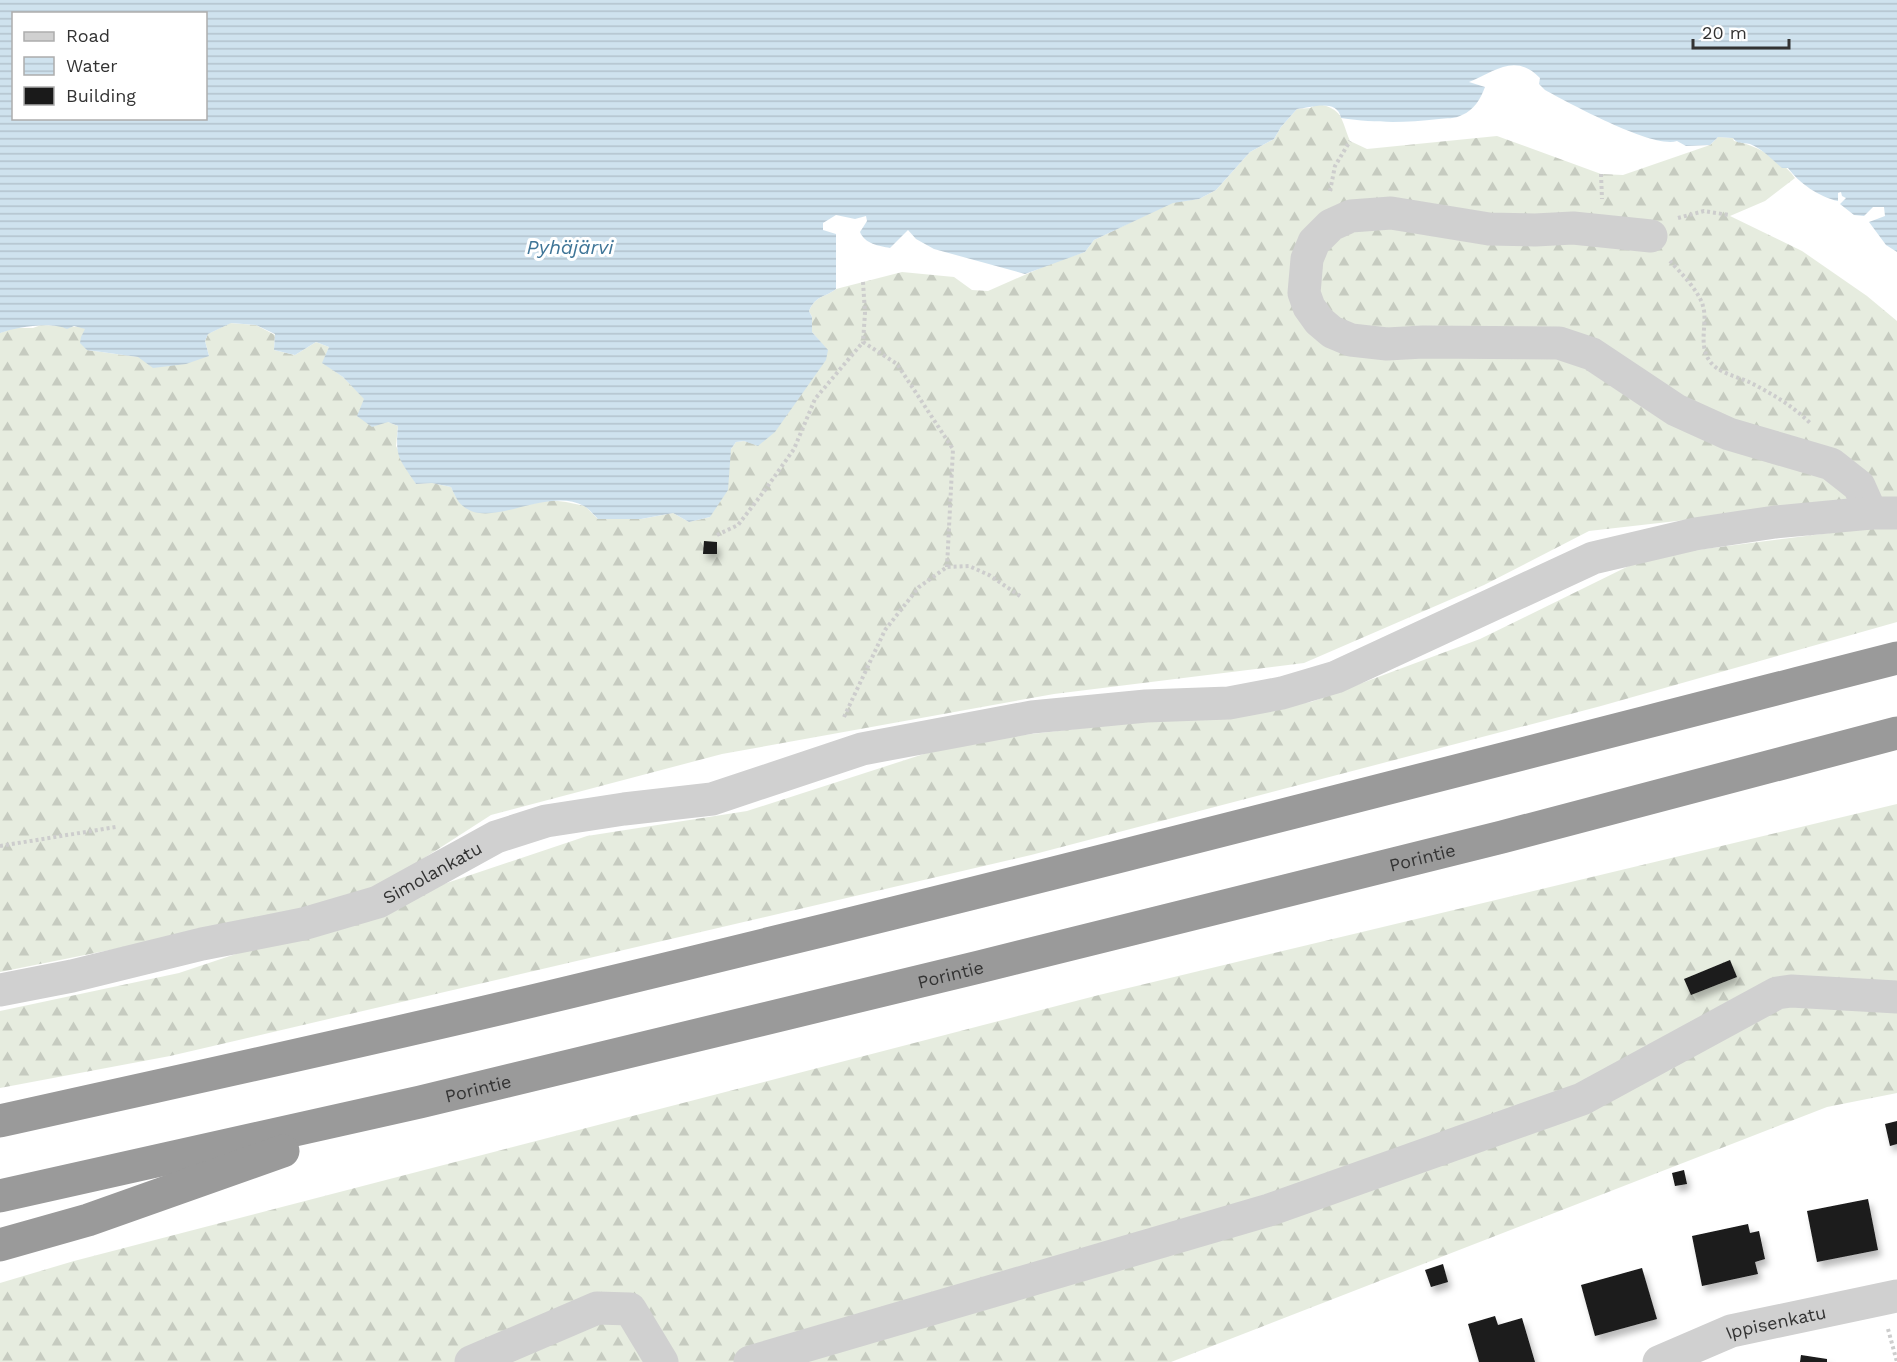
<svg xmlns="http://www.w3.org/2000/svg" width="1897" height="1362" viewBox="0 0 1897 1362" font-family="'Work Sans',sans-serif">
<defs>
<pattern id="forest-firs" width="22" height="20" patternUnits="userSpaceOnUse" patternTransform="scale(1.5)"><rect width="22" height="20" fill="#e6ecdf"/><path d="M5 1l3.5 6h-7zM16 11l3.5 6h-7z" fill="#c6cbc0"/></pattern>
<pattern id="water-rules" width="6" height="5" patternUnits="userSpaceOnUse" patternTransform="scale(1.5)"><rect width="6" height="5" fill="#cfe2ee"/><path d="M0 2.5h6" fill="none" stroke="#b2c2cd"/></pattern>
<filter id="shadow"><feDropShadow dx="3.5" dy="6" stdDeviation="3" flood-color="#0004"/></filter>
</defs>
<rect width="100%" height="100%" fill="#fff"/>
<g fill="url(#forest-firs)">
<path d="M 1317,104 C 1343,108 1341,119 1350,141 L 1367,149 L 1497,136 L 1601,174 L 1623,175 L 1710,145 L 1718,137 L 1733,138 L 1734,141 C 1755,144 1783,161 1795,178 L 1765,201 L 1730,216 L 1802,251 L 1867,296 L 1897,321 L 1897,502 L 1800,507 L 1589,531 L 1484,585 L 1304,663 L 1054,694 L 722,754 L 491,815 L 359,900 L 0,972 L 0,333 L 14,328 L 33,328 L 41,325 L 81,327 L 86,329 L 82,338 L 87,350 L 138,357 L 209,356 L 205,341 L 208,334 L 230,323 L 256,325 L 275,335 L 274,350 L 295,355 L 316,342 L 329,347 L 323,363 L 343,377 L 388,422 L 398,426 L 396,446 L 416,484 L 432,483 L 451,487 L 456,497 L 531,504 L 550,500 L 566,502 L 585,506 L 598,519 L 641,519 L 673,513 L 689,522 L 710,517 L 731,449 L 736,442 L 744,441 L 758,445 C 791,420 806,381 823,345 L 812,332 L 812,317 L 809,311 C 817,294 823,299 836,289 L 902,272 L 954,277 L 972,290 L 988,291 L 1054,262 L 1085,252 L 1094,240 L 1173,202 L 1199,199 L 1216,190 L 1250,152 L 1274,139 L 1281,127 L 1297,109 L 1310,108 Z"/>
<polygon points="1877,527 1897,528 1897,622 1601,706 1031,855 170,1056 0,1088 0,1011 179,973 587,836 747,811 961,742 1311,702 1480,639 1649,556"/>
<polygon points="1897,804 1897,1093 1827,1107 1171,1362 0,1362 0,1283 74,1261 1099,995"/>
</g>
<path fill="url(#water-rules)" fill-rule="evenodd" d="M 0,0 L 1897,0 L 1897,252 L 1886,245 L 1869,222 L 1885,216 L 1884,207 L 1873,207 L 1864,216 L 1854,215 L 1840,204 L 1846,198 L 1842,196 L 1841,192 L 1838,193 L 1838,201 C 1819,197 1799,183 1788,168 L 1782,168 C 1773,160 1761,148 1750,144 C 1742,142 1738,145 1733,138 L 1718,137 L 1710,145 L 1686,146 L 1677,141 C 1653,149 1569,103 1545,90 L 1539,84 L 1540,78 C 1515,52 1494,72 1469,82 L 1485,87 C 1480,100 1474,110 1462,115 C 1455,119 1446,118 1439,119 C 1403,123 1377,123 1341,118 C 1337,98 1311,108 1297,109 L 1281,127 L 1274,139 L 1250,152 L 1216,190 L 1199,199 L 1173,203 L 1094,240 L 1085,252 L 1025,274 L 934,249 L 916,239 L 908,230 L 890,248 C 879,246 865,244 860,232 L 867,221 L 866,216 L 855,219 L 836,215 L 823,223 L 823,230 L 836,234 L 836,289 C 823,299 817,294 809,311 L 812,317 L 812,332 L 828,350 L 826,360 L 775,432 L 758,446 L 744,441 L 736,442 L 731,449 L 728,490 L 710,517 L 689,522 L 673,513 L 641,519 L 598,519 C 594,515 589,509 584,506 C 547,486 490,530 463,506 C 457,502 454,493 451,487 L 432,483 L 416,484 C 399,458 395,458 398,426 L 388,422 L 372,427 L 357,416 L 364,399 L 343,377 L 322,363 L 329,347 L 316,342 L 295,355 L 274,350 L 275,334 L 256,325 L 231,323 L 208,334 L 205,341 L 209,356 L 186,364 L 153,368 L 138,357 L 87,350 L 80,343 L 81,337 L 85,329 L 74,326 L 67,329 C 52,321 15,327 0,333 ZM 14,14 L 206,14 L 206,118 L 14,118 Z"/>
<g fill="#1a1a1a" filter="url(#shadow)">
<polygon points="704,541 717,542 717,554 703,554"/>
<polygon points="1730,960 1737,977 1691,995 1684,979"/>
<polygon points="1897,1121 1897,1144 1890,1146 1885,1124"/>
<polygon points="1684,1170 1687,1184 1675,1186 1672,1173"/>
<polygon points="1868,1199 1878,1250 1817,1262 1807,1211"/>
<polygon points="1748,1224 1750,1233 1759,1231 1765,1259 1755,1262 1758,1274 1702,1286 1692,1236"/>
<polygon points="1443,1264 1448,1282 1431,1287 1425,1270"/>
<polygon points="1642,1268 1657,1319 1595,1336 1581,1285"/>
<polygon points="1495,1316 1498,1325 1522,1318 1535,1362 1479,1362 1468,1324"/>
<polygon points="1801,1355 1827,1359 1827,1362 1800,1362"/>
</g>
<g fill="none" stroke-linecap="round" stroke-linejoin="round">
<g stroke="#cdcdcd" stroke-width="4" stroke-dasharray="3 3" stroke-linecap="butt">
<polyline points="1601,174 1602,199"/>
<polyline points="1330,191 1335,166 1350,141"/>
<polyline points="1678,218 1704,211 1729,215"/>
<path d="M 1670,261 C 1680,272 1699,291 1703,306 C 1708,323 1698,343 1709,360 C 1717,373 1736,376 1749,382 C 1771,393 1793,406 1810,423"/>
<polyline points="863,282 865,313 863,342 897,364 953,449 947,567"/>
<polyline points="717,535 738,525 765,490 794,449 815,399 863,342"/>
<polyline points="844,717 885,630 919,587 947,567 969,566 989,575 1020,596"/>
<polyline points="0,846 116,827"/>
<polyline points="1888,1329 1897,1362"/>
</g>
<g stroke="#d0d0d0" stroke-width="33">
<polyline points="1651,236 1573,228 1535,230 1489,229 1391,213 1351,216 1331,225 1314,242 1307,259 1304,293 1309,307 1319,321 1332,332 1351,340 1387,344 1423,342 1559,343 1592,354 1676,410 1729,434 1831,464 1859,486 1871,513"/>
<path id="s1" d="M 0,990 L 72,976 L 202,944 L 303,924 L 378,902 L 496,837 L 546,821 L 624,809 L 712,799 L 862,749 L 1032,717 L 1146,706 L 1229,703 L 1282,693 L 1336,677 L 1593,558 L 1695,534 L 1775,522 L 1871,513 L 1897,513"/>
<polyline points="471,1362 597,1308 630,1309 662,1362"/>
<polyline points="750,1362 1269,1210 1582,1099 1777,993 1791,991 1897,997"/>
<path id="s2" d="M 1659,1362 L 1731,1331 L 1897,1296"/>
</g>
<g stroke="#9a9a9a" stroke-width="33">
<path d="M 0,1121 C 201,1076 403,1033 603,984 C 1035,880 1466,768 1897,658"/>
<path id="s3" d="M 0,1196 L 420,1102 L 979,967 L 1502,837 L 1897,733"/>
<polyline points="0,1245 88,1220 283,1151"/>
</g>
</g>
<g text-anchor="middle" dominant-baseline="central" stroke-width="6" stroke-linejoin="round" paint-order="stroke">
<g font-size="18" fill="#333" stroke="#fff">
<text stroke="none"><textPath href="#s3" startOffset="1462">Porintie</textPath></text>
<text stroke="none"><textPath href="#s1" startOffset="450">Simolankatu</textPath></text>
<text stroke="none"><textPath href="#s3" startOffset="976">Porintie</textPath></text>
<text stroke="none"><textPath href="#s3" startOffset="490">Porintie</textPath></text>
<text stroke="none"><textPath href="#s2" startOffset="124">Ippisenkatu</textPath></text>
</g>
<g font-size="20" font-style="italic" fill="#3f7597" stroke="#fff">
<text x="570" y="247">Pyhäjärvi</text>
</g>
</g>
<rect x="12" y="12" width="195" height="108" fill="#ffffff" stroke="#adadad" stroke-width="1.5"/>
<rect x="24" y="32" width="30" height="9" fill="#d0d0d0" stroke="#adadad" stroke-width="1.5"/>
<text x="66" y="42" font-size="18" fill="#333333">Road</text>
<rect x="24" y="57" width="30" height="18" fill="url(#water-rules)" stroke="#adadad" stroke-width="1.5"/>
<text x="66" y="72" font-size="18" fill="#333333">Water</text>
<rect x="24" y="87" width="30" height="18" fill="#1a1a1a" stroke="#adadad" stroke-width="1.5"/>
<text x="66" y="102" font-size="18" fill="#333333">Building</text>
<path d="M1693 39v9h96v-9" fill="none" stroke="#333333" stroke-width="3"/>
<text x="1702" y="39" font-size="18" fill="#333333" stroke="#ffffff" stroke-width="4.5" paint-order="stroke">20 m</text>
</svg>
